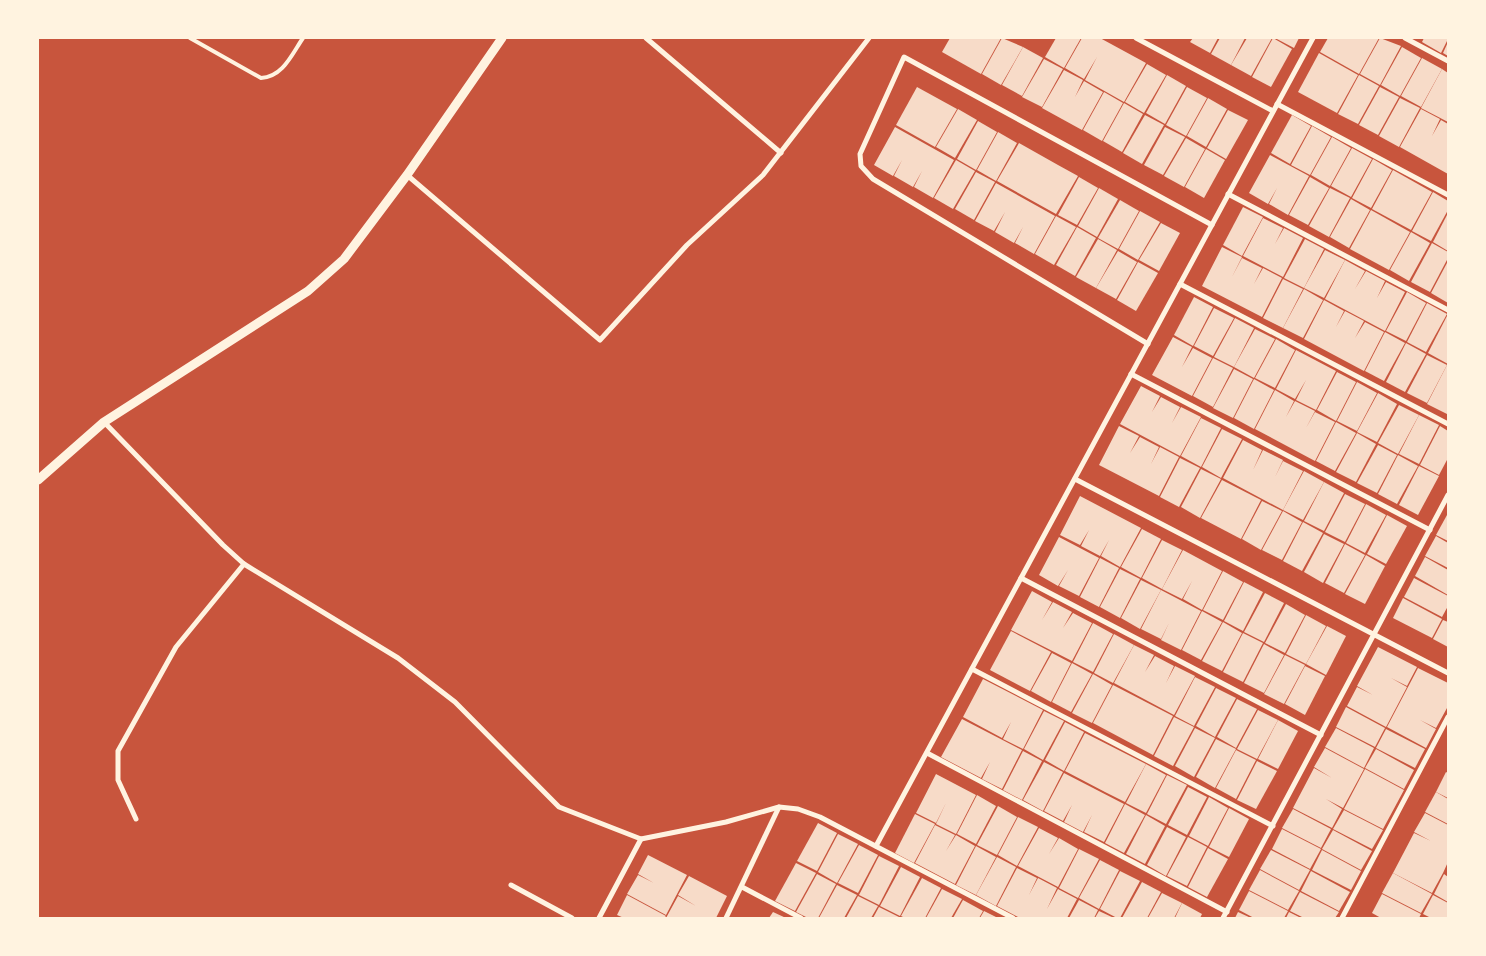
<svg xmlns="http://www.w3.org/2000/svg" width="1486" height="956" viewBox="0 0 1486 956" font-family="Signika,sans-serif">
<rect width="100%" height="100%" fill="#c8553d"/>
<g fill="#f7dbc8">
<polygon points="950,38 1001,38 981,74 942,52"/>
<polygon points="1002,38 1023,47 1001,85 982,74"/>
<polygon points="1056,38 1081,38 1064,68 1045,57"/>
<polygon points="1082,38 1100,38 1146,63 1124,102 1085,80 1097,57 1084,79 1065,68"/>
<polygon points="1193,38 1218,38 1210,53 1190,42"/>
<polygon points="1220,38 1245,38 1231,65 1211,54"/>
<polygon points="1247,38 1272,38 1251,76 1231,65"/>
<polygon points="1273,38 1292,49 1271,87 1252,77"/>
<polygon points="1275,38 1299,38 1294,48"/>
<polygon points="1328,38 1379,38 1359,74 1320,52"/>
<polygon points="1380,38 1401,46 1380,85 1360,74"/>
<polygon points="1424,38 1448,38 1448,39 1441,53 1422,42"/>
<polygon points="1448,42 1448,56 1443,53"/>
<polygon points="1023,47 1043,58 1022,96 1002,85"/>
<polygon points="1402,47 1421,58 1400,96 1381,85"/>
<polygon points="1319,53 1358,75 1337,113 1298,92"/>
<polygon points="1422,58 1442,69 1421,107 1401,96"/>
<polygon points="1044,59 1063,69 1042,107 1022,97"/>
<polygon points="1147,64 1166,75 1144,113 1125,102"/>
<polygon points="1442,69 1448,73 1448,122 1421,108"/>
<polygon points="1064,70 1083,80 1075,97 1084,81 1103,92 1082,130 1042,108"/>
<polygon points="1167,75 1186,86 1165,124 1146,113"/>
<polygon points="1359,75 1379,86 1358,124 1338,114"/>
<polygon points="917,87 957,109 935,147 896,125"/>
<polygon points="1187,87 1207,98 1186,136 1166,125"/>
<polygon points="1380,87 1399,97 1378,135 1359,125"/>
<polygon points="1104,92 1123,103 1102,141 1083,130"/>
<polygon points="1208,98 1227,109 1206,147 1187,136"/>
<polygon points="1400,98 1420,108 1399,147 1379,136"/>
<polygon points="1124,103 1143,114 1122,152 1103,141"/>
<polygon points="958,109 977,120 955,158 936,147"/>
<polygon points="1421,109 1440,119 1432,136 1441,120 1448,124 1448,174 1400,147"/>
<polygon points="1228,110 1248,120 1226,159 1207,148"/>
<polygon points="1145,115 1164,125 1142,164 1123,153"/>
<polygon points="1292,115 1311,126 1290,164 1271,153"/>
<polygon points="978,121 997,132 976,170 957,159"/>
<polygon points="1312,126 1331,137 1310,175 1291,165"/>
<polygon points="895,127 954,160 933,198 914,187 922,171 913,187 894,176 902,160 893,176 874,165"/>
<polygon points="1165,127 1185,137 1163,175 1144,165"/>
<polygon points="998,132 1017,143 996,181 977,170"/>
<polygon points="1332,137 1351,148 1330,186 1311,175"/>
<polygon points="1186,138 1205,149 1184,187 1164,176"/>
<polygon points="1019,143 1058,165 1049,181 1058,165 1078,176 1056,214 997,181"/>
<polygon points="1352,148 1372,159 1351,197 1331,186"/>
<polygon points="1206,149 1225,160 1204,198 1185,187"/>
<polygon points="1270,155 1309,176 1288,215 1269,204 1277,188 1268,204 1249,193"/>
<polygon points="1373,159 1392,170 1371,208 1352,198"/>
<polygon points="956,160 975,171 953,209 934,198"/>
<polygon points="1393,170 1432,192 1411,230 1372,209"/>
<polygon points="976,172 995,182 974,220 955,209"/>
<polygon points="1079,177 1098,188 1077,225 1058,215"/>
<polygon points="1310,177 1329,188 1308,225 1289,215"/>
<polygon points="996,183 1055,216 1034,254 1015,243 1023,227 1014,243 995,232 1005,212 994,231 975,221"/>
<polygon points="1099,188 1118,199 1097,237 1078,226"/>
<polygon points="1330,188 1350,198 1329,237 1309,226"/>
<polygon points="1433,192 1448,201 1448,210 1431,241 1412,231"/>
<polygon points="1351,199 1370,210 1349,248 1330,237"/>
<polygon points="1120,200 1139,211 1118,249 1098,238"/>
<polygon points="1243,207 1263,217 1242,256 1223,245"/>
<polygon points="1371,210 1410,232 1389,270 1350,249"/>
<polygon points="1140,211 1160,222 1138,260 1119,249"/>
<polygon points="1448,213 1448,251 1433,242"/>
<polygon points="1056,216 1076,227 1054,265 1035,254"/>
<polygon points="1263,218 1283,228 1275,244 1284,228 1303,238 1283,277 1243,256"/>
<polygon points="1161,223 1180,233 1159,271 1139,260"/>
<polygon points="1077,227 1096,238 1075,276 1056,265"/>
<polygon points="1411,232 1430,243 1409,281 1390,270"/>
<polygon points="1098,239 1117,250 1096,288 1076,277"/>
<polygon points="1305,239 1324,249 1304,288 1284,278"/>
<polygon points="1432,243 1448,252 1448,258 1430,292 1411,282"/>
<polygon points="1222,247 1242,257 1232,277 1242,258 1262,268 1254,284 1263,268 1282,278 1262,317 1202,286"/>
<polygon points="1325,250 1345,260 1324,298 1304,288"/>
<polygon points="1118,251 1137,262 1116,299 1096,288"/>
<polygon points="1345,260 1365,271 1355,289 1366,271 1385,281 1377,298 1386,282 1405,292 1385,331 1325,299"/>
<polygon points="1448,261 1448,303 1431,293"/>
<polygon points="1138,262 1158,273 1136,311 1117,300"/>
<polygon points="1283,279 1303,289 1283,328 1263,318"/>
<polygon points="1304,289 1323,300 1303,338 1283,328"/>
<polygon points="1407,292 1426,303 1406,341 1386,331"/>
<polygon points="1194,297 1213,307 1193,346 1174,335"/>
<polygon points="1324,300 1344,311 1336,327 1345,311 1364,321 1355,338 1365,322 1384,332 1364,371 1304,339"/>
<polygon points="1427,303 1447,314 1426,352 1407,342"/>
<polygon points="1214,308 1234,318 1213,356 1194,346"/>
<polygon points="1448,314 1448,364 1428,353"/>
<polygon points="1235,318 1254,328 1234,367 1214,357"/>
<polygon points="1255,329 1275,339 1254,378 1234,367"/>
<polygon points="1385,332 1405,343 1384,381 1365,371"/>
<polygon points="1173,337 1192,347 1182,367 1193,348 1212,358 1192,396 1152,375"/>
<polygon points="1276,339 1295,350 1275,388 1255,378"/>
<polygon points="1406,343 1426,354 1405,392 1386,382"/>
<polygon points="1296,350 1336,371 1316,410 1296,400 1306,380 1295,399 1276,389"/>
<polygon points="1427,355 1447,365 1427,403 1407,393"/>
<polygon points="1213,358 1233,368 1213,407 1193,396"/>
<polygon points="1448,363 1448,411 1447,414 1427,404"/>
<polygon points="1234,369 1253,379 1233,418 1213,408"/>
<polygon points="1337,372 1356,382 1336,421 1317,410"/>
<polygon points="1254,379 1274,390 1254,429 1234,418"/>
<polygon points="1357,382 1377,393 1357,431 1337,421"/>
<polygon points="1141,386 1160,396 1152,412 1161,397 1180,407 1172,423 1181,407 1201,417 1180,456 1120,424"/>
<polygon points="1275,390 1294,401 1286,417 1295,401 1315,411 1306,428 1315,412 1335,422 1315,461 1255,429"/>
<polygon points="1378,393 1397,404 1377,442 1357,432"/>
<polygon points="1399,405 1419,415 1398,454 1378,443"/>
<polygon points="1419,415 1439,425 1419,464 1399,454"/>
<polygon points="1201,418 1221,428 1201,467 1181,456"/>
<polygon points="1336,422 1356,433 1335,471 1316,461"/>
<polygon points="1119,426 1139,436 1130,453 1140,437 1159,447 1151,464 1160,447 1179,457 1159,496 1099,465"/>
<polygon points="1440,426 1448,431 1448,458 1439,475 1420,465"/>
<polygon points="1222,429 1242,439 1221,478 1202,467"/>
<polygon points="1357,433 1376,444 1356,482 1336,472"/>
<polygon points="1243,440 1262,450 1253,470 1263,450 1283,460 1275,477 1283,461 1303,471 1283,510 1223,478"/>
<polygon points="1378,445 1397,455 1377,493 1357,483"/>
<polygon points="1398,455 1418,466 1397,504 1378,494"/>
<polygon points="1180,458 1200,468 1179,507 1160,497"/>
<polygon points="1419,466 1439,476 1418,515 1399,505"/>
<polygon points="1201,469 1221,479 1200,518 1181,507"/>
<polygon points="1304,471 1324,482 1303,520 1283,510"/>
<polygon points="1222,480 1261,500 1241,539 1201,518"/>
<polygon points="1324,482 1344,493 1324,531 1304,521"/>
<polygon points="1345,494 1365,504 1345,542 1325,532"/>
<polygon points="1080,496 1141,528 1120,567 1101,556 1109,540 1100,556 1081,546 1089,530 1080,545 1060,535"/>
<polygon points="1262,501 1282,511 1261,550 1242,539"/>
<polygon points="1366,504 1386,515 1365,553 1346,543"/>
<polygon points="1283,511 1302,522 1282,560 1262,550"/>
<polygon points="1387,515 1407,526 1386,564 1367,554"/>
<polygon points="1447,515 1448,516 1448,541 1436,535"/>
<polygon points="1303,522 1323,533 1302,571 1283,561"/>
<polygon points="1142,529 1161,539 1141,578 1121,567"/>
<polygon points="1324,534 1344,544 1323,583 1304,572"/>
<polygon points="1436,536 1448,543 1448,568 1425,556"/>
<polygon points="1059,537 1099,558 1079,596 1059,586 1068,570 1058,586 1039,575"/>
<polygon points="1162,540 1182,550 1162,589 1142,578"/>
<polygon points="1345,544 1365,555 1344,593 1325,583"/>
<polygon points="1183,550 1222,571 1202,610 1183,599 1192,581 1182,599 1162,589"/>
<polygon points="1366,555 1385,566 1365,604 1345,594"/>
<polygon points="1425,557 1448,570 1448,595 1415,576"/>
<polygon points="1100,558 1119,568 1099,607 1080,597"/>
<polygon points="1120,569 1140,579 1120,618 1100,607"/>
<polygon points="1223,571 1243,582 1223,620 1203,610"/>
<polygon points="1414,578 1448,596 1448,606 1442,617 1404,597"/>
<polygon points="1141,580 1161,590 1140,629 1121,618"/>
<polygon points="1244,582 1263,592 1243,631 1224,621"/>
<polygon points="1161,590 1201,611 1181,650 1161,640 1169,623 1161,639 1141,629"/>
<polygon points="1032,591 1052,602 1042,620 1053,602 1072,612 1063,628 1073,613 1092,623 1072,661 1011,630"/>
<polygon points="1265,593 1284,603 1264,642 1244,632"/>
<polygon points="1403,598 1442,619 1432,638 1393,618"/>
<polygon points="1286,604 1305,615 1285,653 1265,643"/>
<polygon points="1202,611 1222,622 1201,660 1182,650"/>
<polygon points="1306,615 1326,626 1306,664 1286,654"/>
<polygon points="1443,620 1448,622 1448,647 1433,639"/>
<polygon points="1223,622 1242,633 1222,671 1202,661"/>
<polygon points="1093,623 1113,634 1093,672 1073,662"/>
<polygon points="1327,626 1346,636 1326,675 1306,664"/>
<polygon points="1011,631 1051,652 1030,691 990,670"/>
<polygon points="1243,633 1263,643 1243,682 1223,672"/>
<polygon points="1114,634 1134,645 1113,683 1094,673"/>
<polygon points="1264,644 1284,655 1264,693 1244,683"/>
<polygon points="1134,645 1154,655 1145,672 1155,656 1174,666 1166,683 1175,666 1195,676 1174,715 1114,683"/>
<polygon points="1378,647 1417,667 1407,686 1391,678 1407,687 1386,727 1347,706 1357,687 1373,695 1357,686"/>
<polygon points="1052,653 1071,663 1051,702 1031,691"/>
<polygon points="1285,655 1305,665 1284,704 1264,694"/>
<polygon points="1072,663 1092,674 1071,712 1052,702"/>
<polygon points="1305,666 1325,676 1305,715 1285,704"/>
<polygon points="1418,668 1448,683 1447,708 1429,699 1447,708 1436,728 1420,720 1436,729 1426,748 1387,727"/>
<polygon points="1093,674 1112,685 1092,723 1072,713"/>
<polygon points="1195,677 1215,687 1194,726 1175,716"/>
<polygon points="983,679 1043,710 1023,749 1003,739 1011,722 1002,738 963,717"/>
<polygon points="1113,685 1173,716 1153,755 1093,723"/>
<polygon points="1216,688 1236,698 1215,737 1196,726"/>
<polygon points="1237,699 1257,709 1236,748 1217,737"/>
<polygon points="1346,707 1385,728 1375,747 1336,727"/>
<polygon points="1258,710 1278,720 1257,759 1237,749"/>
<polygon points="1044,711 1064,721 1043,760 1024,749"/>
<polygon points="1174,717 1194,727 1173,766 1154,756"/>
<polygon points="962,719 1022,750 1002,789 982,779 990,762 981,778 941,757"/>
<polygon points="1278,720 1298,731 1278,769 1258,759"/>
<polygon points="1065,722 1084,732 1064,771 1045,760"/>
<polygon points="1195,728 1215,738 1194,777 1175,766"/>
<polygon points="1336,728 1374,748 1364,768 1325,747"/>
<polygon points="1386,729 1425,749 1415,768 1376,748"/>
<polygon points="1085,733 1146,764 1125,802 1105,792 1113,776 1105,792 1065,771"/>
<polygon points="1216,739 1236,749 1215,788 1196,777"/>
<polygon points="1325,748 1364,769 1343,808 1326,799 1342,809 1332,828 1293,808 1314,768 1332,778 1314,767"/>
<polygon points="1376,749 1414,770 1404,789 1365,768"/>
<polygon points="1236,750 1256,760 1236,799 1216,788"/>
<polygon points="1023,751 1042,761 1022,800 1003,790"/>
<polygon points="1257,761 1277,771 1256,809 1237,800"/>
<polygon points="1044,762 1063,772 1043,811 1023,800"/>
<polygon points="1146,764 1166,775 1146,813 1126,803"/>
<polygon points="1365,769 1404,790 1383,829 1344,809"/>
<polygon points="1446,772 1448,773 1448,798 1436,792"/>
<polygon points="1064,773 1124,804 1104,842 1084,832 1092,815 1083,832 1064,822 1072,805 1063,821 1044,811"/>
<polygon points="936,774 976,795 956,834 936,824 946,803 936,823 916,813"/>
<polygon points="1167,775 1187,785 1166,824 1147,814"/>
<polygon points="1188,787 1207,797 1187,835 1168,825"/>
<polygon points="1436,792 1448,799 1448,824 1425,812"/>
<polygon points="977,795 996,806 976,844 957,834"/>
<polygon points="1209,797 1228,808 1208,846 1189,836"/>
<polygon points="1125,804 1145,815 1124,853 1105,843"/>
<polygon points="998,806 1017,817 997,855 977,845"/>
<polygon points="1229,808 1249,819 1229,857 1209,847"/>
<polygon points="1293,809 1331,829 1321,848 1282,828"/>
<polygon points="1344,810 1383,830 1372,849 1333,829"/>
<polygon points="1425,813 1448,825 1448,862 1443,873 1426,865 1443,873 1432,893 1393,873 1414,833 1431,841 1414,832"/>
<polygon points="915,814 935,824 914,863 895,853"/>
<polygon points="1146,815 1165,826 1145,864 1126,854"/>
<polygon points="1018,817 1038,827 1017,866 998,855"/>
<polygon points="818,823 837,833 817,871 797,861"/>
<polygon points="935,825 955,835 946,851 956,835 975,846 955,884 915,863"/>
<polygon points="1167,827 1186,837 1166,876 1147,865"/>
<polygon points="1039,828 1058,838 1049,854 1059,838 1078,849 1058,887 1018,866"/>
<polygon points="1282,829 1321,849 1310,869 1272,849"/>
<polygon points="1333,830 1372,851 1361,870 1322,849"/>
<polygon points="838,834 858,844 837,883 818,872"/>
<polygon points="1188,837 1207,847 1187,886 1167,876"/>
<polygon points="859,845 878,855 858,893 838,883"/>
<polygon points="976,846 996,857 976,895 956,885"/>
<polygon points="1208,848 1228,859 1207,897 1188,887"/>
<polygon points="1079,849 1099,859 1078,898 1059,888"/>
<polygon points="1271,850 1310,870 1299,890 1260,869"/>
<polygon points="1322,850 1361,871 1351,890 1312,870"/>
<polygon points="648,855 687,875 666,915 627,894 638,875 654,883 638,874"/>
<polygon points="879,856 899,866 879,905 859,895"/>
<polygon points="997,857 1016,867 996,906 976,895"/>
<polygon points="1100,860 1119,870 1099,909 1079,898"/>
<polygon points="796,863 816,873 795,911 775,901"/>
<polygon points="901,867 920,877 900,916 880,906"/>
<polygon points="1017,868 1037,878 1029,895 1038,878 1057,888 1047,909 1058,889 1077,899 1067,918 1020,918 997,906"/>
<polygon points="1260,870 1299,891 1288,910 1249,890"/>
<polygon points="1120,871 1140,881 1120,918 1117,918 1100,909"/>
<polygon points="1311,871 1350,892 1339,911 1301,891"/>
<polygon points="1393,873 1432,894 1421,913 1382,893"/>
<polygon points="817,874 836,884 818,918 808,918 796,912"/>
<polygon points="1444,874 1448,877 1448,902 1434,894"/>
<polygon points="689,876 727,896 716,918 666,918 678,896 696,906 678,895"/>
<polygon points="922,878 941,888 925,918 905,918 901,916"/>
<polygon points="1142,882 1161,892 1147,918 1122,918"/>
<polygon points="837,885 857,895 844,918 819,918"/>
<polygon points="942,889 962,899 951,918 926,918"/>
<polygon points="1249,891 1288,911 1284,918 1254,918 1239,910"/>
<polygon points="1300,892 1339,912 1335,918 1304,918 1290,911"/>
<polygon points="1162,893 1182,903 1174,918 1148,918"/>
<polygon points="1382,894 1421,914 1419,918 1381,918 1372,913"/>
<polygon points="627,895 666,916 664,918 624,918 617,915"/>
<polygon points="1433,895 1448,903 1448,918 1431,918 1423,914"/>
<polygon points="858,896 878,906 871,918 846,918"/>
<polygon points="963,900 983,911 979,918 953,918"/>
<polygon points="1079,900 1098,910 1094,918 1069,918"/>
<polygon points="1182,903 1202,914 1200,918 1175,918"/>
<polygon points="879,907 899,917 899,918 873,918"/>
<polygon points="984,911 998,918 980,918"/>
<polygon points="1099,911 1114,918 1095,918"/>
<polygon points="773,912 786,918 769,918"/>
<polygon points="1238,912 1251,918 1235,918"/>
<polygon points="1289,912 1301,918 1286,918"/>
</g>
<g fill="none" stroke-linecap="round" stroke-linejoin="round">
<path stroke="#fff3e0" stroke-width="4" d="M 190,38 L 261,78 C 283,77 292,54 303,38"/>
<g stroke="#fff3e0" stroke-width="5">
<polyline points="646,38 781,153"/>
<polyline points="1136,38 1273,111"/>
<polyline points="1405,38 1448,61"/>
<polyline points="1277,104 1448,195"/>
<polyline points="407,175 600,340 687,245 763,175 869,38"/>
<polyline points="1228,194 1448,310"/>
<polyline points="1180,284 1448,424"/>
<polyline points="1148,344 873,179 861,166 860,154 904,57 1212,225"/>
<polyline points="1131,374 1430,530"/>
<polyline points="104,422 223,545 244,564 398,658 455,702 559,807 641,839 726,822 779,807 798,809 820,817 1013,918"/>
<polyline points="1075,479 1448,673"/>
<polyline points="1021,578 1321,735"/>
<polyline points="972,669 1273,826"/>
<polyline points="927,753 1227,912"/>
<polyline points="136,819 118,780 118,751 176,647 244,564"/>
<polyline points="876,846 1313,38"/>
<polyline points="511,885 572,918"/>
<polyline points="742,887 801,918"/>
<polyline points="599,918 641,839"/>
<polyline points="726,918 779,807"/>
<polyline points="1223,918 1448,495"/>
<polyline points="1342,918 1448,717"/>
</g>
<polyline stroke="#fff3e0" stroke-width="9" points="38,480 104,422 308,291 344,259 407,175 502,38"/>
</g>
<rect width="1486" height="956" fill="none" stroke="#fff3e0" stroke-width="78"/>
</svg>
